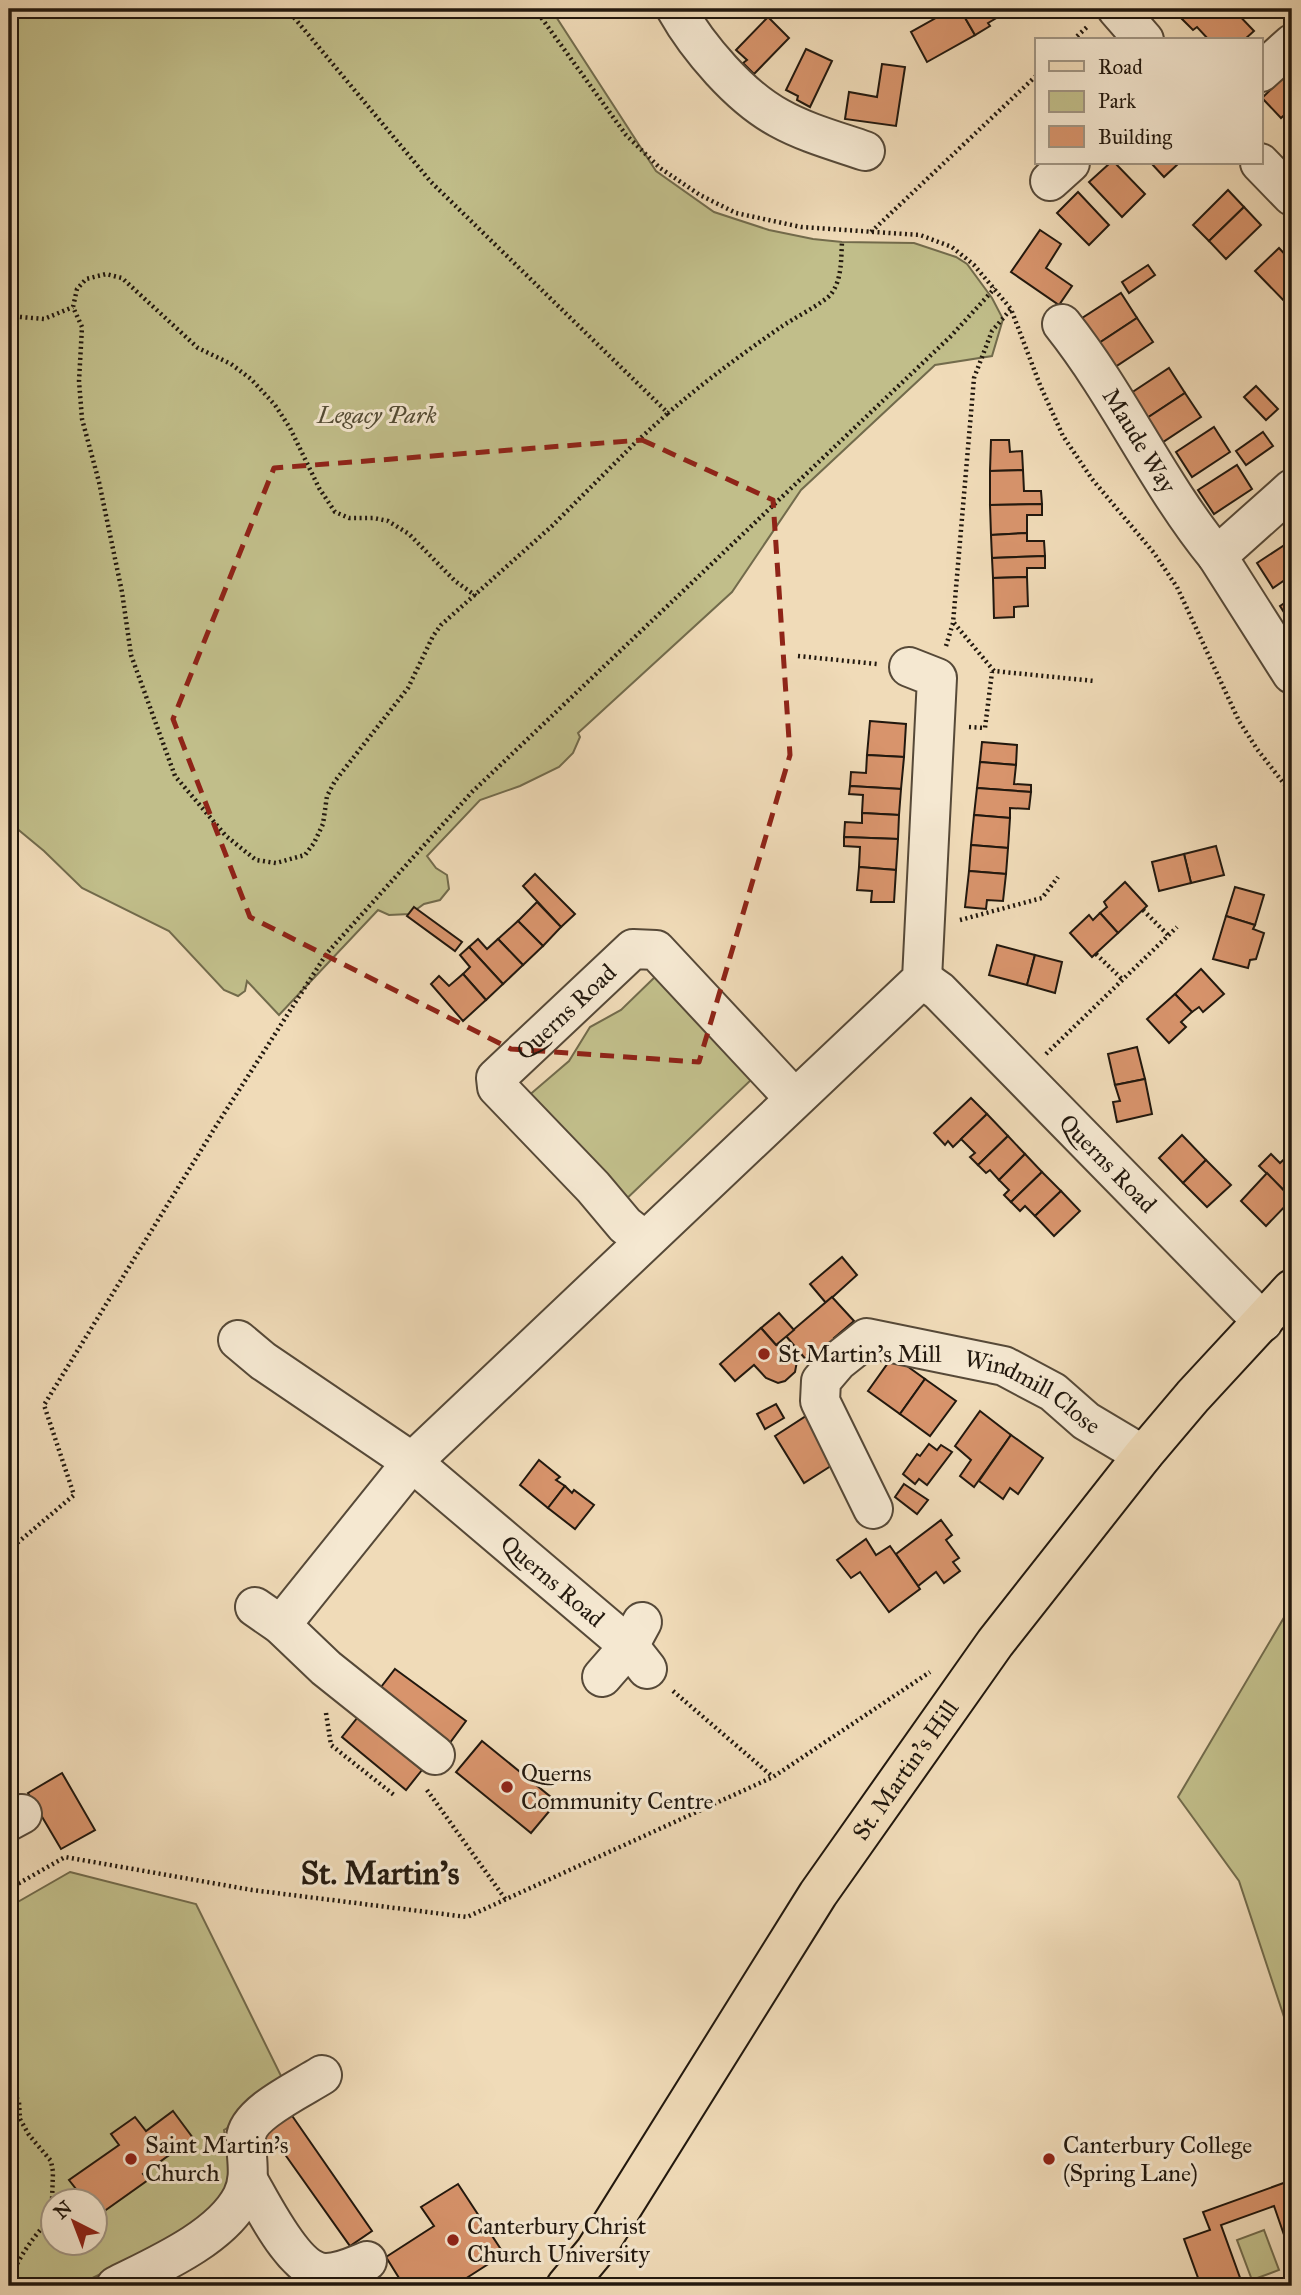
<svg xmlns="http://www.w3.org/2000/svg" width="1301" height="2295" viewBox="0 0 1301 2295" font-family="'IM FELL Great Primer',serif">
<rect width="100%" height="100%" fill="#f0dbb8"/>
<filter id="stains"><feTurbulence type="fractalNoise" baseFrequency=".00286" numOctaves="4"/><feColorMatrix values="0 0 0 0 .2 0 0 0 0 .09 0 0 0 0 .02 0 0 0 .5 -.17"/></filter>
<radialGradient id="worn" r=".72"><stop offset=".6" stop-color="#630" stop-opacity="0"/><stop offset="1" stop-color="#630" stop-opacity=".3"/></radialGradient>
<g fill="#c1be8a" stroke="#726b4c" stroke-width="2" fill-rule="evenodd">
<path d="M 9,9 L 551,9 L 656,171 L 714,212 L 769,230 L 813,239 L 842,242 L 914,243 L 956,257 L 967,264 L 992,298 L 1003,319 L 992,356 L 935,365 L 801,490 L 732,592 L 578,733 L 580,737 L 573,753 L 559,767 L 520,786 L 480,800 L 427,856 L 436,868 L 447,875 L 449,889 L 440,900 L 424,904 L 410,914 L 389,915 L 378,910 L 279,1015 L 247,981 L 245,991 L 238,996 L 224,990 L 169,931 L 82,888 L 44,851 L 9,822 C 9,817 8,810 9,805 C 12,785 21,780 9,761 Z"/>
<polygon points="658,974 753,1078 621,1204 527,1097 569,1061 590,1027 621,1010"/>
<polygon points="1292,1604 1292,2041 1239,1881 1178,1797"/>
<path d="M 70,1872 L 196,1904 L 289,2092 L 224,2130 L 229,2159 L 228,2187 L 215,2209 L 140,2255 L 76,2286 L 9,2286 L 9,1907 ZM 52,2200 L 94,2200 L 94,2242 L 52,2242 Z"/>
<polygon points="1264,2230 1279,2270 1252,2280 1237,2240"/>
</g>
<g fill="#d8946c" stroke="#22180e" stroke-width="2">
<polygon points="952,9 960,9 975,35 927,62 911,32"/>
<polygon points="960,9 1027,9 1016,15 1012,9 988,23 990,26 975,35"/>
<polygon points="1179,9 1233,9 1254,31 1244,40 1209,40 1197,27 1193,30 1181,18 1185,15"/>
<polygon points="768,17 789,38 754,74 743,63 747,60 736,50"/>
<polygon points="806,49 832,61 810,107 797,100 798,96 786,90"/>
<polygon points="882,64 905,67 896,126 845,119 849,92 877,97"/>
<polygon points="1292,69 1292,108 1281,118 1262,98"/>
<polygon points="1110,163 1115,163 1145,194 1122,217 1089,182"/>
<polygon points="1151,163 1179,163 1164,177"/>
<polygon points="1228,190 1244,207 1209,241 1193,225"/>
<polygon points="1078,192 1109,225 1089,245 1057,213"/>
<polygon points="1244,207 1261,225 1226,259 1209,241"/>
<polygon points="1040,230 1061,244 1046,268 1072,286 1059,305 1011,272"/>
<polygon points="1279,248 1292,262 1291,308 1255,271"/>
<polygon points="1148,265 1155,275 1129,293 1122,282"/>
<polygon points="1121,293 1137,318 1096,345 1079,320"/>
<polygon points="1137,318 1153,342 1112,369 1096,345"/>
<polygon points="1169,368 1185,393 1144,420 1128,395"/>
<polygon points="1256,386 1278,409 1266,420 1244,397"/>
<polygon points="1185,393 1201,417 1160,444 1144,420"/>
<polygon points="1214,427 1230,452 1192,477 1176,452"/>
<polygon points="1263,432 1273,446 1246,465 1236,451"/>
<polygon points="991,440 1009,440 1010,452 1022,451 1023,470 990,471"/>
<polygon points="1237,465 1252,489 1214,514 1198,490"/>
<polygon points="1023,470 1024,491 1041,491 1042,504 990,505 990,471"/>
<polygon points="1042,504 1042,515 1027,515 1027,533 991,535 990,505"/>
<polygon points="1027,533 1027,541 1044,541 1045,556 992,558 991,535"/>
<polygon points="1292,540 1292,575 1273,588 1257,563"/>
<polygon points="1045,556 1045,568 1027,568 1027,577 993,578 992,558"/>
<polygon points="1027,577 1028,606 1014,607 1014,617 994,618 993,578"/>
<polygon points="1292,598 1292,625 1280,606"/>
<polygon points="870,721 906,724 904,757 867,755"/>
<polygon points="982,742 1017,745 1016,765 980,762"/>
<polygon points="867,755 904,757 901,789 850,786 851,772 866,773"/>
<polygon points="980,762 1016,765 1014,784 1031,785 1031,792 977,788"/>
<polygon points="850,786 901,789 899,815 862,813 863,795 849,794"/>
<polygon points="977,788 1031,792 1029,809 1010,808 1010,818 974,815"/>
<polygon points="862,813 899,815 898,839 844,837 845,822 862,823"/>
<polygon points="974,815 1010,818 1008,848 971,845"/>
<polygon points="844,837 898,839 896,870 859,867 860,847 844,846"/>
<polygon points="971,845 1008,848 1006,874 969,871"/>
<polygon points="1216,846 1224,875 1191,883 1184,854"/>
<polygon points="1184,854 1191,883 1159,891 1152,862"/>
<polygon points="859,867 896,870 894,902 871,902 872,891 857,890"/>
<polygon points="969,871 1006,874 1003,901 987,900 986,909 965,907"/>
<polygon points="535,874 575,914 561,927 523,886"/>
<polygon points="1125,882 1147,906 1118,933 1100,913 1107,907 1104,902"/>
<polygon points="1235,887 1264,895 1255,925 1226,916"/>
<polygon points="537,902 561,927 543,946 518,921"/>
<polygon points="414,907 462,942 455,951 407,916"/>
<polygon points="1100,913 1118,933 1092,957 1070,933 1089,915 1093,920"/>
<polygon points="1226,916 1255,925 1253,929 1264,933 1256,959 1250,960 1248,968 1213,959"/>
<polygon points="518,921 543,946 523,965 498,939"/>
<polygon points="478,939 487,949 498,939 523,965 503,984 469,947"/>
<polygon points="997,945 1035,955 1027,985 989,975"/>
<polygon points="469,947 503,984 486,1000 463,974 470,967 460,955"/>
<polygon points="1035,955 1062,962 1055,993 1027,985"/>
<polygon points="1201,969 1224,994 1203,1012 1199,1007 1192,1012 1175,994"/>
<polygon points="463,974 486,1000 463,1021 431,984 439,976 449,986"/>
<polygon points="1175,994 1192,1012 1181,1022 1186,1027 1169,1043 1147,1019"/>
<polygon points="1137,1047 1145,1079 1115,1085 1108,1054"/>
<polygon points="1145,1079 1152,1114 1117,1122 1113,1102 1120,1101 1115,1085"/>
<polygon points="971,1098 987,1114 953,1147 948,1141 945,1145 934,1133"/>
<polygon points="987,1114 1008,1136 978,1165 970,1157 975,1153 961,1139"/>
<polygon points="1182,1135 1206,1160 1183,1183 1159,1158"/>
<polygon points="1008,1136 1025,1154 999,1180 990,1170 986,1173 978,1165"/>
<polygon points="1292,1152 1292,1198 1259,1166 1271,1154 1280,1163"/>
<polygon points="1025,1154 1042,1172 1011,1202 1004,1195 1009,1190 999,1180"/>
<polygon points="1206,1160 1231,1185 1207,1207 1183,1183"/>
<polygon points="1042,1172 1061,1191 1035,1216 1025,1206 1020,1211 1011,1202"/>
<polygon points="1267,1173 1292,1199 1266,1226 1241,1201"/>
<polygon points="1061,1191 1080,1211 1054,1236 1035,1216"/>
<polygon points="842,1257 857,1275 826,1303 810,1284"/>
<polygon points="832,1297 854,1321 834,1338 836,1342 823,1365 815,1356 808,1362 786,1336"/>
<polygon points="779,1313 794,1330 776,1345 761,1328"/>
<polygon points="761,1328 776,1345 789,1347 794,1351 798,1356 795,1372 785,1381 778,1383 766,1378 754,1365 735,1381 720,1364"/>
<polygon points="893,1356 925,1379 900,1414 868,1391"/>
<polygon points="925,1379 956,1401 930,1436 900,1414"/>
<polygon points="776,1404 784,1418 765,1429 757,1414"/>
<polygon points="980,1411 1011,1435 974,1487 960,1476 971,1460 955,1446"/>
<polygon points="806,1416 834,1464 804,1483 775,1436"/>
<polygon points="1011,1435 1043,1458 1018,1494 1010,1488 1003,1499 979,1481"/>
<polygon points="929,1444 937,1450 941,1445 952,1452 927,1485 919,1479 915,1484 903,1474 917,1454 920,1456"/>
<polygon points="539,1460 560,1477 556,1480 565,1486 548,1508 520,1485"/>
<polygon points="904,1484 928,1500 917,1514 895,1497"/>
<polygon points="565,1486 572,1493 574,1490 594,1505 575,1529 548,1508"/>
<polygon points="941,1520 952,1535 946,1540 959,1558 953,1562 960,1571 944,1583 936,1572 918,1586 896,1554"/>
<polygon points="866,1539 876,1555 890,1546 920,1589 889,1612 860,1572 851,1578 837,1560"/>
<polygon points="395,1669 466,1721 449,1744 378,1691"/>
<polygon points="358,1717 422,1770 406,1790 342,1737"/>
<polygon points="482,1741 557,1802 531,1833 456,1772"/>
<polygon points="62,1773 95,1830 61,1849 28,1793"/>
<polygon points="286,2107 372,2231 350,2246 279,2146 267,2154 249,2130"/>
<polygon points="173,2111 193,2138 143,2174 148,2180 96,2217 94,2200 60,2200 76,2189 69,2180 119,2145 111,2134 135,2117 146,2131"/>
<polygon points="1292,2180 1292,2258 1274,2206 1221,2225 1243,2286 1201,2286 1184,2239 1210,2230 1203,2212"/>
<polygon points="458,2184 504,2254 454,2286 404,2286 386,2257 434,2226 421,2207"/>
</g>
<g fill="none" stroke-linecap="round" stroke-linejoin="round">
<g stroke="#564938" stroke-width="42">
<g id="minor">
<path d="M 676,9 C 698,48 740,97 779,118 C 806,133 836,141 865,151"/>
<polyline points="1117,9 1144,40"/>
<polyline points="1261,72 1292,44"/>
<polyline points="1260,163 1292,196"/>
<polyline points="1050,181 1070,163"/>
<path id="s1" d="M 1062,324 C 1120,397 1158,484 1217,556"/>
<polyline points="1292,489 1217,556 1292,674"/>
<path id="s2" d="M 922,979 L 939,991 L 1263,1322"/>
<path id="s3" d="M 644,1240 L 625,1225 L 593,1187 L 497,1087 L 496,1078 L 633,949 L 656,950 L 794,1098"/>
<path id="s4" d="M 238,1340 L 263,1361 L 412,1462 L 629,1646 L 647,1669"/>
<path id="s5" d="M 873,1509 L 820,1401 L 821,1381 L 838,1361 L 867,1338 L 1004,1366 L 1053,1392 L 1086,1421 L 1143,1455"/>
<polyline points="255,1607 281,1625 326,1668 435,1755"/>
<polyline points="281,1625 412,1462 922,979 937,678 909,667"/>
<polyline points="602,1677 629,1646 642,1622"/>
<polyline points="9,1821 22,1814"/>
<path d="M 248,2180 C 262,2204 295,2273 326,2273 C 341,2273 354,2266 367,2261"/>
<path d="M 116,2286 C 156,2266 221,2238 242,2197 C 252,2177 246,2159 246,2138 C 247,2113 302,2088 322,2075"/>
</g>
</g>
<g stroke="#22180e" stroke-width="42">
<g id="major">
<path id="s6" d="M 566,2286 L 595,2251 L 818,1894 L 995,1643 L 1143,1455 L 1193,1396 L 1292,1289"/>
</g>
</g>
<g stroke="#22180e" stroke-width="4.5" stroke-dasharray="2 3.5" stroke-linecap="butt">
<polyline points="71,9 80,11 92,9"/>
<path d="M 287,9 L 431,182 L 668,413 C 704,382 742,354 781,327 C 792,319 824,303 831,294 C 842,280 841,259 842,242"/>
<polyline points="535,9 626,135 660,168 700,195 736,213 801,227 920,235 952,247 974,265 1011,309 1040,385 1063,436 1092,479 1154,553 1177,587 1239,721 1257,749 1292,794"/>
<polyline points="1073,40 1087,27"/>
<polyline points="871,232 1037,75"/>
<polyline points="9,316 44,319 73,307"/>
<polyline points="9,363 16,334 15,317"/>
<polyline points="476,596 455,581 409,534 388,521 374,518 349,518 335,512 319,488 290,428 275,405 251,379 231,364 198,348 122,278 106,274 86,279 77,289 73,307 82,327 79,381 82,419 99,482 122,592 131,655 175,776 226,836 256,860 276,863 305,855 314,843 323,824 327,796 335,781 408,688 433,636 441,625 552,526 635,443 668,413"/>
<polyline points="954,623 994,671 1094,681"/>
<polyline points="946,646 953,623 974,378 992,331 1011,309"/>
<polyline points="798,656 877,664"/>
<polyline points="969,727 985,728 992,672"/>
<polyline points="1143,910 1169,936"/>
<polyline points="960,920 1042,898 1058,877"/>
<polyline points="1096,954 1123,980"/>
<polyline points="1046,1054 1177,927"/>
<polyline points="9,1550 74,1495 44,1405 216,1126 327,953 472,792 951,336 995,288"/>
<polyline points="673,1691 773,1777"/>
<polyline points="326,1713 331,1745 394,1795"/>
<polyline points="427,1790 506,1900"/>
<polyline points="9,1889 65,1857 252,1890 467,1917 773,1777 930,1672"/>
<polyline points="9,2083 19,2102 20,2119 29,2135 51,2161 53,2172 52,2201"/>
<path d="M 9,2284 C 17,2257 34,2237 52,2216"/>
</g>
<use href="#minor" stroke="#f5e8d1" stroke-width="38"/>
<use href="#major" stroke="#f0dbb8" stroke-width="38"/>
</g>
<path fill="none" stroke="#8f2418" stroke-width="5" stroke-dasharray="14 9" stroke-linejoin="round" d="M 642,440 L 773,500 L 790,755 L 699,1062 L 511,1049 L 250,917 L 173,719 L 274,468 Z"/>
<g fill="#8f2418" stroke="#f5e8d1" stroke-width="2.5">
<circle cx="764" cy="1354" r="7"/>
<circle cx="507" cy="1787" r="7"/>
<circle cx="131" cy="2159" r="7"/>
<circle cx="1049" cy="2159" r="7"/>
<circle cx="453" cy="2240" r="7"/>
</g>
<g text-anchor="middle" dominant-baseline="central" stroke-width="6" stroke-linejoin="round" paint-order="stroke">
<g font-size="24" font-style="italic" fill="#524a33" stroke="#f5e8d1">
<text x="377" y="415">Legacy Park</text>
</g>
<g font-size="24" fill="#22180e" stroke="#f5e8d1">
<text stroke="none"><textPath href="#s1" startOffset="140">Maude Way</textPath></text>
<text stroke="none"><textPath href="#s3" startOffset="318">Querns Road</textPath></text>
<text stroke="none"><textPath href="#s2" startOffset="262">Querns Road</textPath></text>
<text stroke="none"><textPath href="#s5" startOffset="380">Windmill Close</textPath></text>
<text stroke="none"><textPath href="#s4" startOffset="397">Querns Road</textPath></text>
<text stroke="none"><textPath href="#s6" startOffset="618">St. Martin's Hill</textPath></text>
</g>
<g font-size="24" fill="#22180e" stroke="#f5e8d1" text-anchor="start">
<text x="778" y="1354">St Martin's Mill</text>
<text x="521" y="1773">Querns<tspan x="521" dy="28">Community Centre</tspan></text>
<text x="145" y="2145">Saint Martin's<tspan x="145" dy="28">Church</tspan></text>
<text x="1063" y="2145">Canterbury College<tspan x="1063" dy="28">(Spring Lane)</tspan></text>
<text x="467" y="2226">Canterbury Christ<tspan x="467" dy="28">Church University</tspan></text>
</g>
<g font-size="32" font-weight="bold" fill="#22180e" stroke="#f5e8d1">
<text x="380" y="1873">St. Martin's</text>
</g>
</g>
<rect width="1301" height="2295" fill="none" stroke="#f0dbb8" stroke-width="35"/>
<rect x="10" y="10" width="1280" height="2274" fill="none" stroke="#22180e" stroke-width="3.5"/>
<rect x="18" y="18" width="1266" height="2260" fill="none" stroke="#22180e" stroke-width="2"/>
<rect x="1035" y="38" width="228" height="126" fill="#f5e8d1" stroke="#a19583" stroke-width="2"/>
<rect x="1049" y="61" width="35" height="10" fill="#f0dbb8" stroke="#a19583" stroke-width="2"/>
<text x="1098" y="74" font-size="21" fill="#22180e">Road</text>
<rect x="1049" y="91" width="35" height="21" fill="#c1be8a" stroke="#a19583" stroke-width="2"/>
<text x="1098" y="108" font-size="21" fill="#22180e">Park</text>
<rect x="1049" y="126" width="35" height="21" fill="#d8946c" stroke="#a19583" stroke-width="2"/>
<text x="1098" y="144" font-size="21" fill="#22180e">Building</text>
<g transform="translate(74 2222) rotate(318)"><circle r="33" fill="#f5e8d1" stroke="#a19583" stroke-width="2"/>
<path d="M0-5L12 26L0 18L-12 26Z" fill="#8f2418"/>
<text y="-10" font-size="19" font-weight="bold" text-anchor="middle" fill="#22180e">N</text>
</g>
<rect width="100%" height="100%" filter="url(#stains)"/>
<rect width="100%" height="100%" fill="url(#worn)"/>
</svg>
